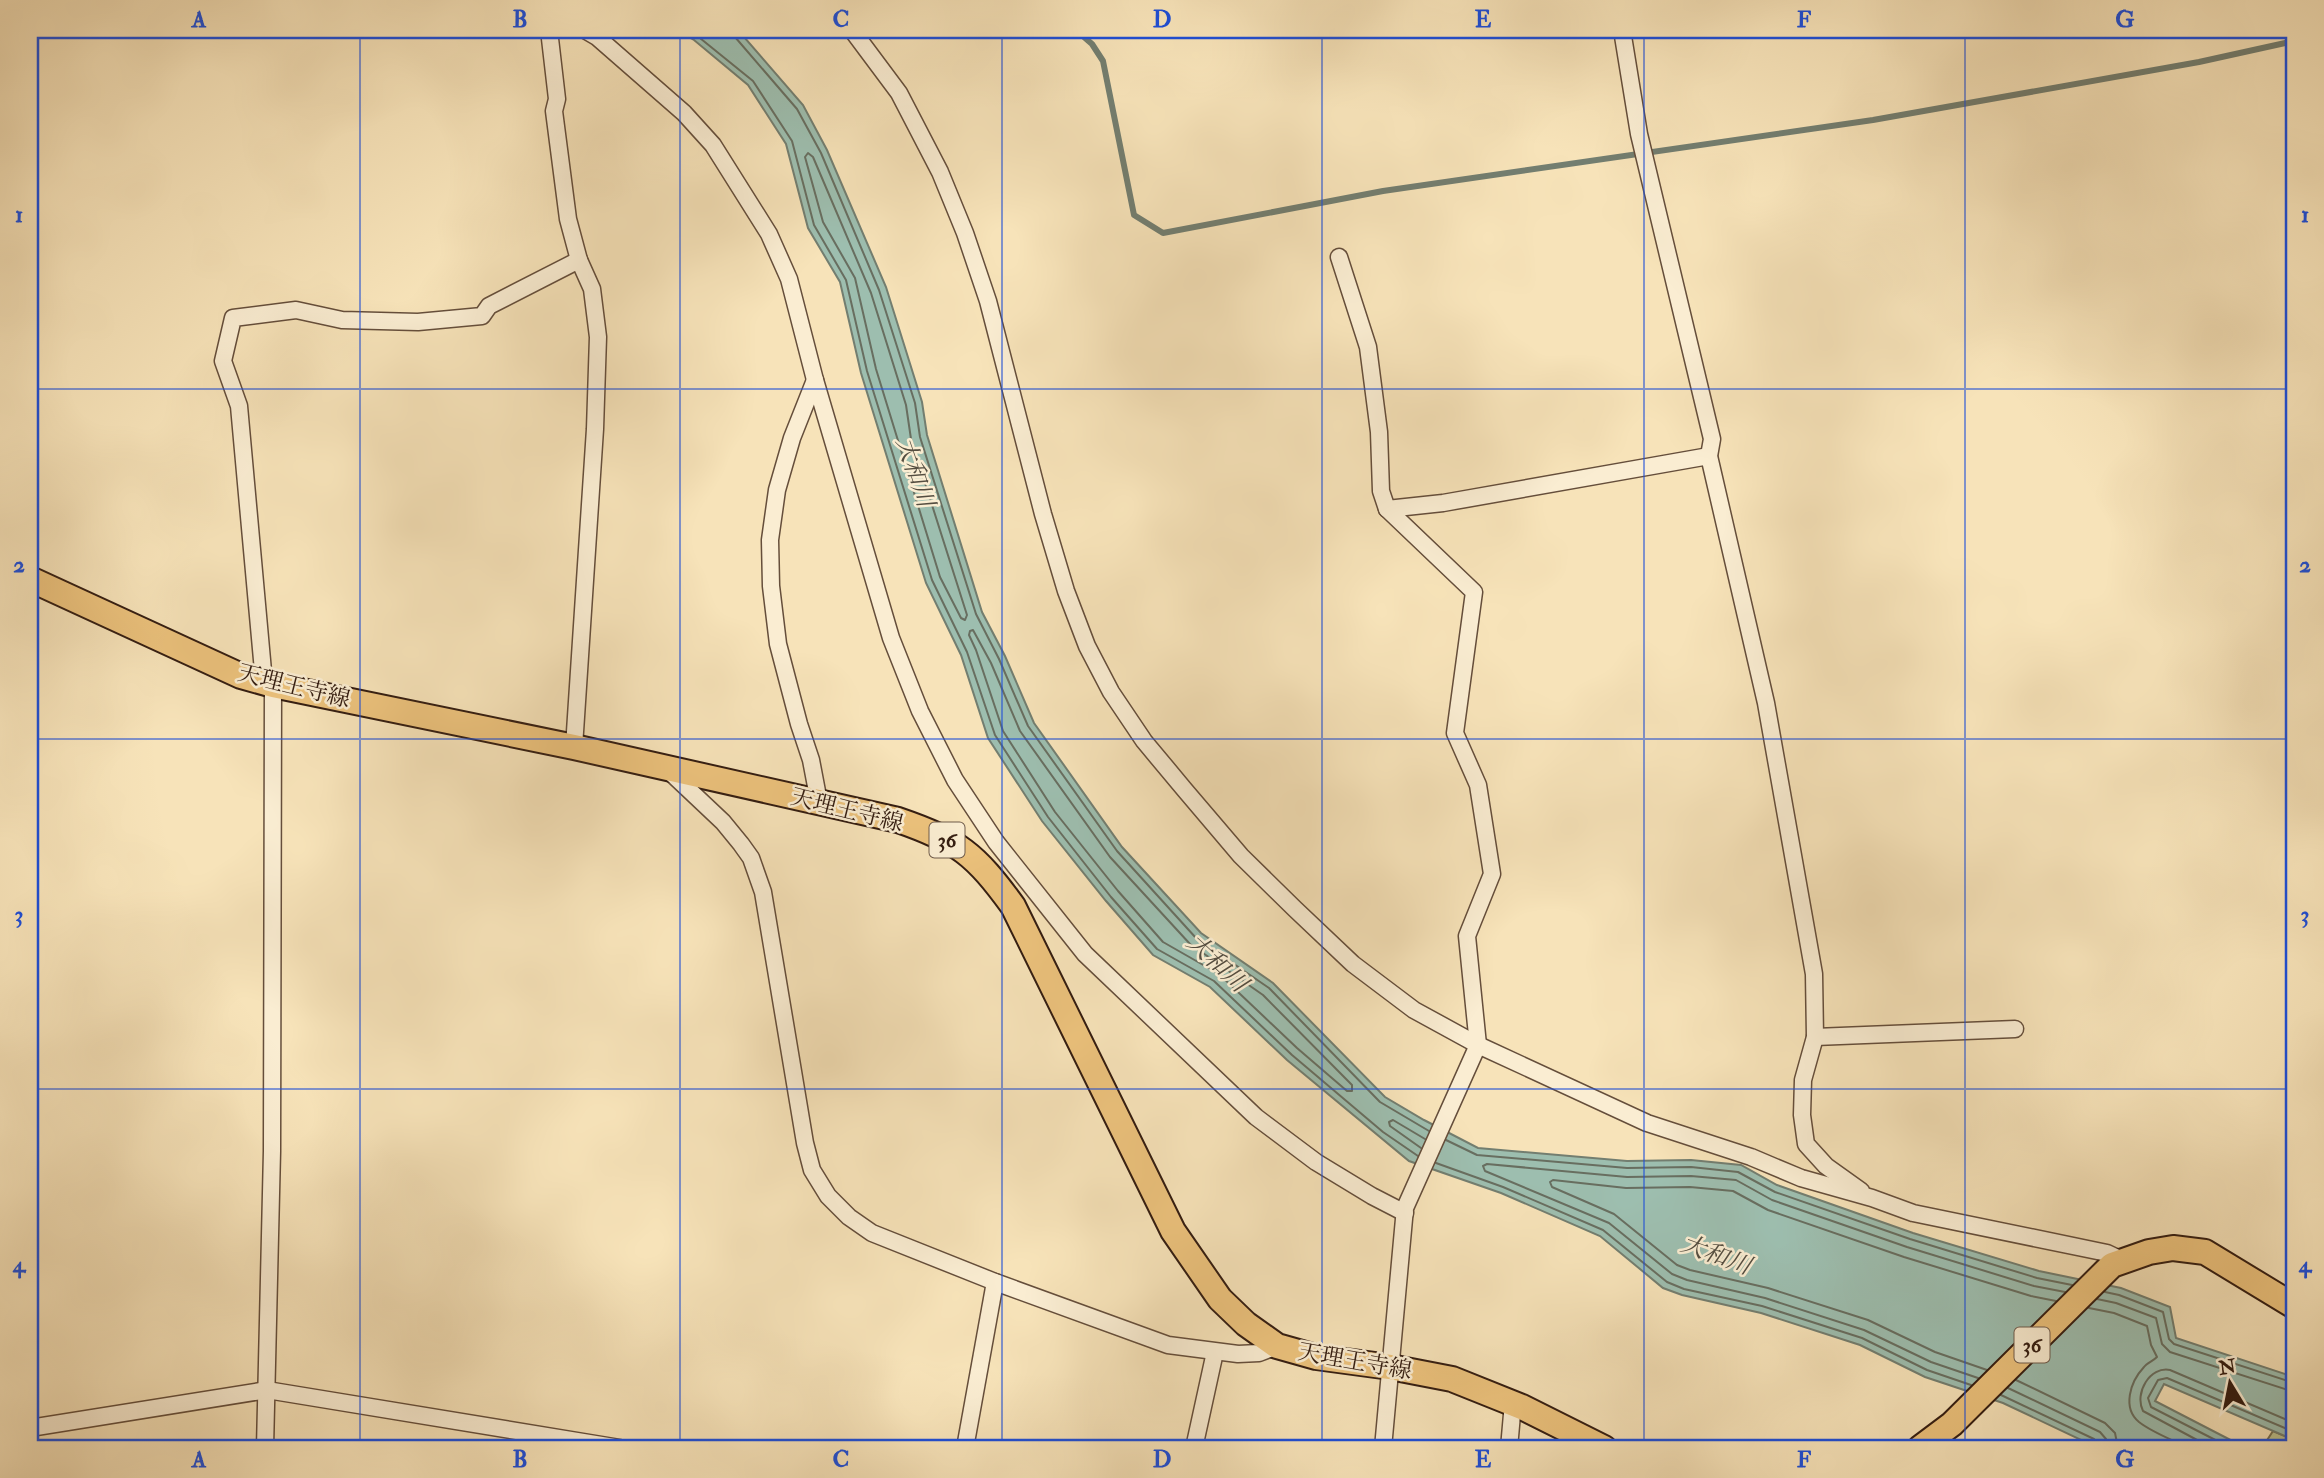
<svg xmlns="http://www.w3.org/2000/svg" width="2324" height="1478" viewBox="0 0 2324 1478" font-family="'IM FELL Double Pica','Noto Serif JP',serif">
<rect width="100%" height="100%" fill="#f7e3b9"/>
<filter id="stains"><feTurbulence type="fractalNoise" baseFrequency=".00286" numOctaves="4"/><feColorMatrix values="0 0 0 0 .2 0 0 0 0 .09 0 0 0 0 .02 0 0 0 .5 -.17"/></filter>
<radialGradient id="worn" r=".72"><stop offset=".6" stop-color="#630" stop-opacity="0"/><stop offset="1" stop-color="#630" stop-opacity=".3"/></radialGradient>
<polygon fill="#bec38f" stroke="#797050" stroke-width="2" points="2273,1431 2294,1440 2294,1448 2262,1448"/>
<polygon fill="#9dbeaf" stroke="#737e70" stroke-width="2" points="676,30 738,30 803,105 827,150 886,287 922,402 927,435 982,612 1005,656 1034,723 1122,847 1201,933 1273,983 1385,1097 1424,1120 1478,1148 1627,1161 1691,1160 1741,1165 1777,1185 1913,1233 2039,1271 2121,1288 2170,1307 2176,1338 2294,1377 2294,1440 2164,1384 2155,1401 2246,1448 2098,1448 2003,1403 1925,1377 1860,1345 1761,1313 1682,1295 1663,1288 1600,1236 1501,1193 1409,1161 1287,1060 1210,987 1153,955 1106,901 1042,821 988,738 961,655 926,583 861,373 840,282 808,228 786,144 748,85 694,40"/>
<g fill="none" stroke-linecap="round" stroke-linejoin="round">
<g stroke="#686e60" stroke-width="2">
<polyline points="690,30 753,81 792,141 814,225 846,280 867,371 932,580 967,652 995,735 1048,817 1111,897 1157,949 1214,981 1292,1055 1383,1132 1418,1156"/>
<polyline points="734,30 735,37 797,109 821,153 879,290 915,403 920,437 976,614 999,659 1028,726 1117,851 1196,938 1269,988 1380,1102 1429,1131"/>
<polygon points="808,153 813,157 871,293 906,405 911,439 967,615 965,620 961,618 940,577 876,369 855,278 823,222 805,157"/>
<polygon points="973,630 991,663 1020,731 1110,857 1190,944 1263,995 1352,1085 1352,1091 1347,1091 1297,1048 1219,974 1163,942 1118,891 1055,812 1003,731 976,650 969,635 970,631"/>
<polyline points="1446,1140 1477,1155 1627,1168 1691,1167 1738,1172 1775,1192 1910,1239 2037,1278 2072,1285"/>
<polyline points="1421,1148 1390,1126 1389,1122 1393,1120 1425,1139"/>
<polyline points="1436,1163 1503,1187 1603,1230 1667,1282 1684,1289 1762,1306 1862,1338 1927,1370 1971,1385"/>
<polyline points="2105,1292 2119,1295 2163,1312 2169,1339 2174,1344 2294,1383"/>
<polyline points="2097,1299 2116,1303 2156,1318 2162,1344 2170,1352 2294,1392"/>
<path d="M 2089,1308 L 2114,1313 L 2147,1326 L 2151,1345 L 2157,1357 C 2153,1361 2147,1363 2144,1367 C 2130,1382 2122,1408 2139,1422 C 2153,1433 2173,1440 2189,1448"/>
<polyline points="1987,1370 1935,1352 1868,1320 1768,1288 1690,1270 1677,1265 1614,1214 1552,1187 1550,1182 1553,1180 1626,1188 1690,1187 1733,1191 1768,1210 1904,1257 2031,1296 2056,1301"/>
<polyline points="1978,1378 1931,1362 1864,1330 1765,1298 1687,1280 1672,1274 1609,1223 1485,1171 1483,1166 1487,1164 1627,1177 1691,1176 1736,1180 1772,1200 1907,1247 2034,1286 2065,1292"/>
<polyline points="2016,1380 2105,1423 2115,1433 2118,1448"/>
<polyline points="2008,1388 2100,1432 2106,1439 2108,1448"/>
<polyline points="2001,1395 2094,1439 2098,1443 2099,1448"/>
<path d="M 2212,1448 L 2143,1411 C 2134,1393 2150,1366 2170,1370 L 2294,1423"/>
<polyline points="2231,1448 2151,1407 2148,1398 2158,1380 2167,1378 2294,1432"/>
</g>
<polyline stroke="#737e70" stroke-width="6" points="1076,30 1092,44 1103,61 1134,215 1163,233 1383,191 1873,120 2199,62 2294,41"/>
<g stroke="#654e3b" stroke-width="19">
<g id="street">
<polyline points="549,30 557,99 554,111 568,219 579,260 592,289 598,337 595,429 574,747"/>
<polyline points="585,30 597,37 684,113 713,145 769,234 789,279 815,380 891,638 920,711 955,780 996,842 1085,954 1256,1117 1316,1162 1372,1196 1405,1213"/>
<polyline points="852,30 899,93 940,172 965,233 988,301 1043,514 1066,591 1087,646 1111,692 1144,741 1184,789 1241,856 1295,909 1353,964 1414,1010 1478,1045 1647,1123 1751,1157 1801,1178 1872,1198 1913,1213 2107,1253 2122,1260"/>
<polyline points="1622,30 1639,134 1712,439 1709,456 1766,703 1814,974 1815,1037 1803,1080 1802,1115 1806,1144 1826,1166 1861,1191"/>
<polyline points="1339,257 1368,347 1379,432 1381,491 1387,509 1474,592 1455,733 1478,785 1492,874 1467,936 1478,1045 1405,1208 1383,1448"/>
<polyline points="815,380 792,438 777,490 770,540 771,586 778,644 799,724 811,760 819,802"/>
<polyline points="1387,509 1443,503 1709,456"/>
<polyline points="264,682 239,406 223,361 233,318 296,310 342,320 418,322 482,316 489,306 579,260"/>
<polyline points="669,771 723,822 741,844 751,858 763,892 805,1143 812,1170 828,1196 849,1217 872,1233 995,1282 1168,1345 1238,1354 1259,1353 1277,1346"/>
<polyline points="1815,1037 2015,1029"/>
<polyline points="30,1428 267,1390 620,1448"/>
<polyline points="265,1448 272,1151 273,685"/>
<polyline points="965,1448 995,1282"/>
<polyline points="1194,1448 1215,1352"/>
<polyline points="1509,1448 1513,1403"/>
</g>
</g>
<g stroke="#341d11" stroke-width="28">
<g id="primary">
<path d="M 30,579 L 241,676 L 273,685 L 574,747 L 898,820 C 959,841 975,854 1013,906 L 1173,1231 L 1220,1299 L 1246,1324 L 1277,1346 L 1316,1357 L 1390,1367 L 1452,1379 L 1522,1407 L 1604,1448"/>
<polyline points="1920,1448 1952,1424 2112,1265 2149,1252 2173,1248 2205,1252 2294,1306"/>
</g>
</g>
<polyline stroke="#341d11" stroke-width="3.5" stroke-dasharray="2 3.5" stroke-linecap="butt" points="2294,30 2294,31"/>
<use href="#street" stroke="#faedd2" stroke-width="16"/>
<use href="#primary" stroke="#ecc27c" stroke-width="24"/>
</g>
<path fill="none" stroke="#1d4ed8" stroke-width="2" stroke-opacity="0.55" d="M 360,30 L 360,1448M 680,30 L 680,1448M 1002,30 L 1002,1448M 1322,30 L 1322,1448M 1644,30 L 1644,1448M 1965,30 L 1965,1448M 30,389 L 2294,389M 30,739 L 2294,739M 30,1089 L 2294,1089"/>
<g text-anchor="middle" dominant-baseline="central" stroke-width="5" stroke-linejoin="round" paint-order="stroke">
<g fill="#faedd2" stroke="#6f5b4b" stroke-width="2">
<rect x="929.5" y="822.5" width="35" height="35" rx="5"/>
<rect x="2014.5" y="1327.5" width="35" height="35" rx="5"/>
</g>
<g font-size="21" font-weight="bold" fill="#341d11">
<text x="947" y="840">36</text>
<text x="2032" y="1345">36</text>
</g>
<g font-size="23" fill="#341d11" stroke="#faedd2">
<text transform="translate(294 686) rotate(14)">天理王寺線</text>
<text transform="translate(847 810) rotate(14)">天理王寺線</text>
<text transform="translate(1355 1361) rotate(10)">天理王寺線</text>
</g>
<g font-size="24" font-style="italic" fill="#544d40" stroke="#faedd2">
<text transform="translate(915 472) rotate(71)">大和川</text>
<text transform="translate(1217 963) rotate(43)">大和川</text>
<text transform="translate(1716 1255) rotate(20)">大和川</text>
</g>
</g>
<rect width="2324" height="1478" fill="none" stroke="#f7e3b9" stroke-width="77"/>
<g transform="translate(2230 1383) rotate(350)" stroke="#faedd2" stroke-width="5" paint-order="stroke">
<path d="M0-5L12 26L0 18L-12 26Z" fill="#341d11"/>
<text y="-10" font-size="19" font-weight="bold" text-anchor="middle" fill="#341d11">N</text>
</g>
<rect x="38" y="38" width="2248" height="1402" fill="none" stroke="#1d4ed8" stroke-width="2.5"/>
<g font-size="23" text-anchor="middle" font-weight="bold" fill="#1d4ed8">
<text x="199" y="27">A</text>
<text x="520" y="27">B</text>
<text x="841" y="27">C</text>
<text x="1162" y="27">D</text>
<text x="1483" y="27">E</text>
<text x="1804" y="27">F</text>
<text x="2125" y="27">G</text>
<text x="19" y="222">1</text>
<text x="2305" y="222">1</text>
<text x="19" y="572">2</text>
<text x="2305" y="572">2</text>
<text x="19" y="922">3</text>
<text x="2305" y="922">3</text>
<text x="19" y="1272">4</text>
<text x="2305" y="1272">4</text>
<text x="199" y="1467">A</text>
<text x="520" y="1467">B</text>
<text x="841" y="1467">C</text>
<text x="1162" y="1467">D</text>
<text x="1483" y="1467">E</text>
<text x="1804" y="1467">F</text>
<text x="2125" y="1467">G</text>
</g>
<rect width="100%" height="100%" filter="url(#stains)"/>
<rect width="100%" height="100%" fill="url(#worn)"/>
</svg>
